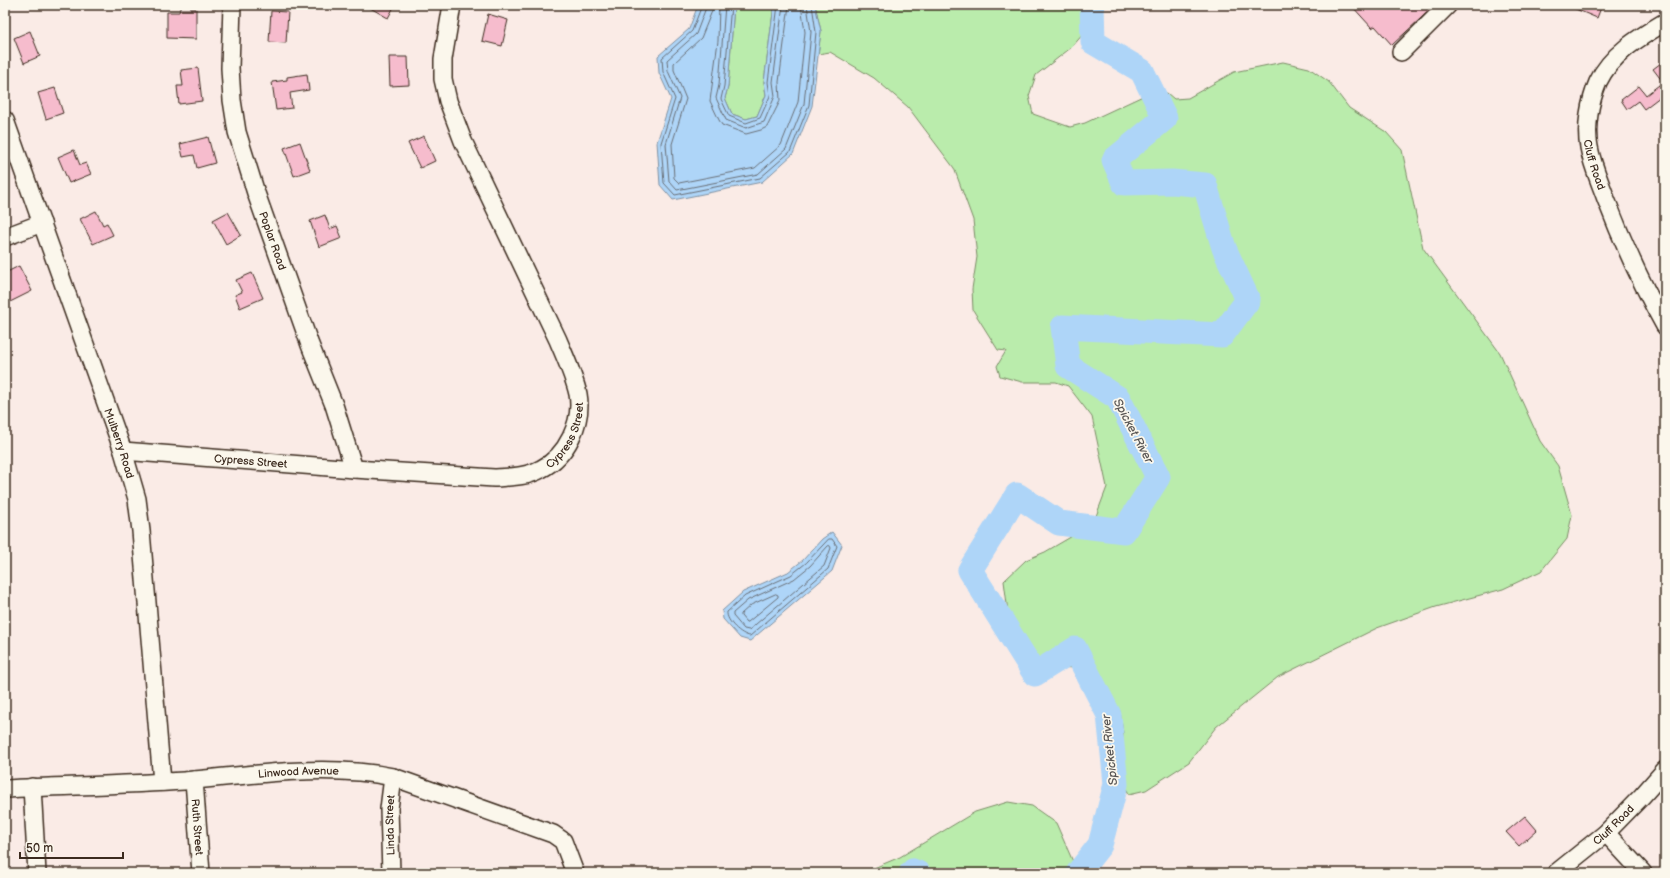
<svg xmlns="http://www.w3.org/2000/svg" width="1670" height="878" viewBox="0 0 1670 878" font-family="'Balsamiq Sans',sans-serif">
<rect width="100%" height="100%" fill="#faebe6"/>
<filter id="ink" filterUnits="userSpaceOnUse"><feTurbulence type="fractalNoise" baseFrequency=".025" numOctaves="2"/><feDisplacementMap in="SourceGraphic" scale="8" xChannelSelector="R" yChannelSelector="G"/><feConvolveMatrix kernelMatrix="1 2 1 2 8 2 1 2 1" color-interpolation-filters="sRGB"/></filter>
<g filter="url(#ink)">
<g fill="#baecac" stroke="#7a8b65">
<polygon points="734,5 774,5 764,82 766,95 757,116 746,119 732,114 725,98 728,87"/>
<polygon points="815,5 1102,5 1095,20 1072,47 1036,75 1029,96 1033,114 1070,127 1085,123 1145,95 1167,93 1174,99 1188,98 1234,72 1283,62 1309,68 1329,82 1349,108 1386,132 1402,150 1423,248 1500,353 1540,441 1558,466 1572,515 1567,539 1541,571 1503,589 1436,607 1377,628 1278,677 1216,727 1189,762 1146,790 1129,794 1122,780 1123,733 1120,711 1091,673 1077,668 1026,666 1013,651 1004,581 1026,560 1045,552 1093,524 1107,487 1092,417 1068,386 1056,382 1022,382 1000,376 997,366 1006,351 998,350 973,310 972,289 977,257 973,220 954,168 908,107 874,78 830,52 818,54 821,31"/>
<polygon points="1008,802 1032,806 1056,823 1078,873 862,873 900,857 975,812"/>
</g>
<g fill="#aed5f8" stroke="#8091a1">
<polygon points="698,5 734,5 728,87 725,98 732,114 746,119 757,116 766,95 764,82 774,5 815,5 821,31 812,106 793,154 762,182 673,200 660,185 657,142 671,99 659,73 658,56 689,29"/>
<polygon points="832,532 842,545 832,571 750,641 740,638 723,619 722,611 743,592 788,572 803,560 822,539"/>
</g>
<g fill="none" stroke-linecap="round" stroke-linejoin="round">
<g stroke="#696e75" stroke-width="1">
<polyline points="702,5 692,31 662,58 663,72 675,99 661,143 664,183 675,195 760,178 790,152 809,105 816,32 812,5"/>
<polyline points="707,5 696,34 667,60 668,71 680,98 666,144 669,181 677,190 758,174 786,149 804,104 811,32 807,5"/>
<polyline points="713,5 712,11 701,38 674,63 674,70 686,99 672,144 674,178 679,183 755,168 781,145 798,102 805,32 801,5"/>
<polyline points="719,5 718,41 710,101 719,120 722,125 746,134 761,130 767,127 780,101 779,82 789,5"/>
<polyline points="725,5 719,85 716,98 726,120 746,128 764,122 775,96 773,82 783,5"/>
<polyline points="731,5 724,86 721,99 729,116 746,123 760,118 770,96 768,82 778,5"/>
<path d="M 829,539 L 832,539 L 837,546 L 828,569 L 750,636 C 741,635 726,621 727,612 L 745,596 L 791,575 L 806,563 Z"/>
<polygon points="830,546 831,548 824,566 749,630 744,629 733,616 733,613 748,600 794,579 810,566 828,546"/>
<polygon points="776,594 778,595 778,597 748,622 746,622 741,616 741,614 751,605"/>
</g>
<g stroke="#aed5f8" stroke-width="25">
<polyline points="911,873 913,871 918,873"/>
<polyline points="1078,873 1100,845 1116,784 1109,715 1075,649 1035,674 970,570 1017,495 1059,523 1124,531 1158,477 1118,398 1068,366 1063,327 1222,335 1248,300 1224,248 1205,185 1172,182 1124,183 1114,160 1165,118 1142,71 1093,42 1092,5"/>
</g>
</g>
<g fill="#f6bccd" stroke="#3b2a1e">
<polygon points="365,5 395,5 388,18"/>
<polygon points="1351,5 1431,5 1433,7 1392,45 1375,26 1372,28"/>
<polygon points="1566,5 1602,5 1597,18"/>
<polygon points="180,9 196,9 196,39 167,38 167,12 179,12"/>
<polygon points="271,11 288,12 286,43 269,42"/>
<polygon points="488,14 508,20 502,46 482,41"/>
<polygon points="30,31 40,56 24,63 14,38"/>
<polygon points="389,57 408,57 409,85 390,86"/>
<polygon points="1665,60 1665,93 1644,109 1638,101 1627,109 1621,100 1639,86 1646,95 1663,82 1653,69"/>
<polygon points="198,68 202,101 179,104 177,86 183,86 181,70"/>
<polygon points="307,74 309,90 290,93 292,108 276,110 272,82 287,80 287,77"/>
<polygon points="55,88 63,113 46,119 38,93"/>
<polygon points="424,136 435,161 420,168 408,143"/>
<polygon points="208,137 215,163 197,168 194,155 183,157 180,144"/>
<polygon points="300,142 310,170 294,176 284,148"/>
<polygon points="74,150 80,165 86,163 91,174 69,183 58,157"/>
<polygon points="96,211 103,225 107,223 113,235 93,244 80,219"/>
<polygon points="228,212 241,235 226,244 213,220"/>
<polygon points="325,215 330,229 337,226 342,238 319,247 310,221"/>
<polygon points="19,266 32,291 8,303 5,297 5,273"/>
<polygon points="252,273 263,298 240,308 235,295 242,292 236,280"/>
<polygon points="1525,816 1537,830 1519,846 1506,832"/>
</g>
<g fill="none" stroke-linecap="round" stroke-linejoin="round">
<g stroke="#3b2a1e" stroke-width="20">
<g id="minor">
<path id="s1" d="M 232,5 L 230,68 L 232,100 L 237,132 L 256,193 L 310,345 L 334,405 L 354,469"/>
<path id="s2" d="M 1665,22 C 1640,37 1611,54 1598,82 C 1590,101 1585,127 1589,147 C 1592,165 1600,182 1606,199 C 1623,243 1642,285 1665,326"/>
<polyline points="1401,52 1448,5"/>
<path id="s3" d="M 5,120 L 123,451 L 137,499 L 141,531 L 162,782"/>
<polyline points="5,237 42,223"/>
<path id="s4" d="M 123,451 L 354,469 L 494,478 C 510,477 527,477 541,469 C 567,456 583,422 578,394 C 574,376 565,357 558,340 L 463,141 L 448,101 L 443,79 L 443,59 L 452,5"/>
<path id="s5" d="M 194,780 L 201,873"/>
<polyline points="32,787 37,873"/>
<path id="s6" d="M 5,789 C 65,786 125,785 184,781 C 253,775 325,763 393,777 L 553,834 L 563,841 L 575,873"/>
<polyline points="1606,833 1643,873"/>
<path id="s7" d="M 391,873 L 389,809 L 393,777"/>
<path id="s8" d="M 1556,873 L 1606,833 L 1642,796 L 1665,770"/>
</g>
</g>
<use href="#minor" stroke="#fbf7ec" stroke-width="17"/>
</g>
</g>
<g text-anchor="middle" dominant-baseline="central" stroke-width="3.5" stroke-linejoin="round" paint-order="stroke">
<g font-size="11" fill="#3b2a1e" stroke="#fbf7ec">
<text stroke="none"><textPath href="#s2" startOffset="176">Cluff Road</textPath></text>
<text stroke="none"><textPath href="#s1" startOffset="242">Poplar Road</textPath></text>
<text stroke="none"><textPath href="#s4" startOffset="464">Cypress Street</textPath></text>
<text stroke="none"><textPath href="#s3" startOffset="343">Mulberry Road</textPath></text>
<text stroke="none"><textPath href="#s4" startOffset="128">Cypress Street</textPath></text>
<text stroke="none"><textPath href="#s6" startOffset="294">Linwood Avenue</textPath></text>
<text stroke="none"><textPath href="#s8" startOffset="75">Cluff Road</textPath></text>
<text stroke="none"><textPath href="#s7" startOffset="48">Linda Street</textPath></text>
<text stroke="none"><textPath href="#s5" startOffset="47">Ruth Street</textPath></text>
</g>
<g font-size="12" font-style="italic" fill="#585554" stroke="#fbf7ec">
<text transform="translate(1133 431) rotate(62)">Spicket River</text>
<text transform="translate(1110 750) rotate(-96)">Spicket River</text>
</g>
</g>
<rect width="1670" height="878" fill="none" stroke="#fbf7ec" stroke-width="20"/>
<rect x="10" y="10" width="1650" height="858" fill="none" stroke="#3b2a1e" stroke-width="1.5" filter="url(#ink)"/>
<path d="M20 852v6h103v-6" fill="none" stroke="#3b2a1e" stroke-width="2"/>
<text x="26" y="852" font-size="12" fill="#3b2a1e" stroke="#fbf7ec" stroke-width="3" paint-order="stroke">50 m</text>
</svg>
